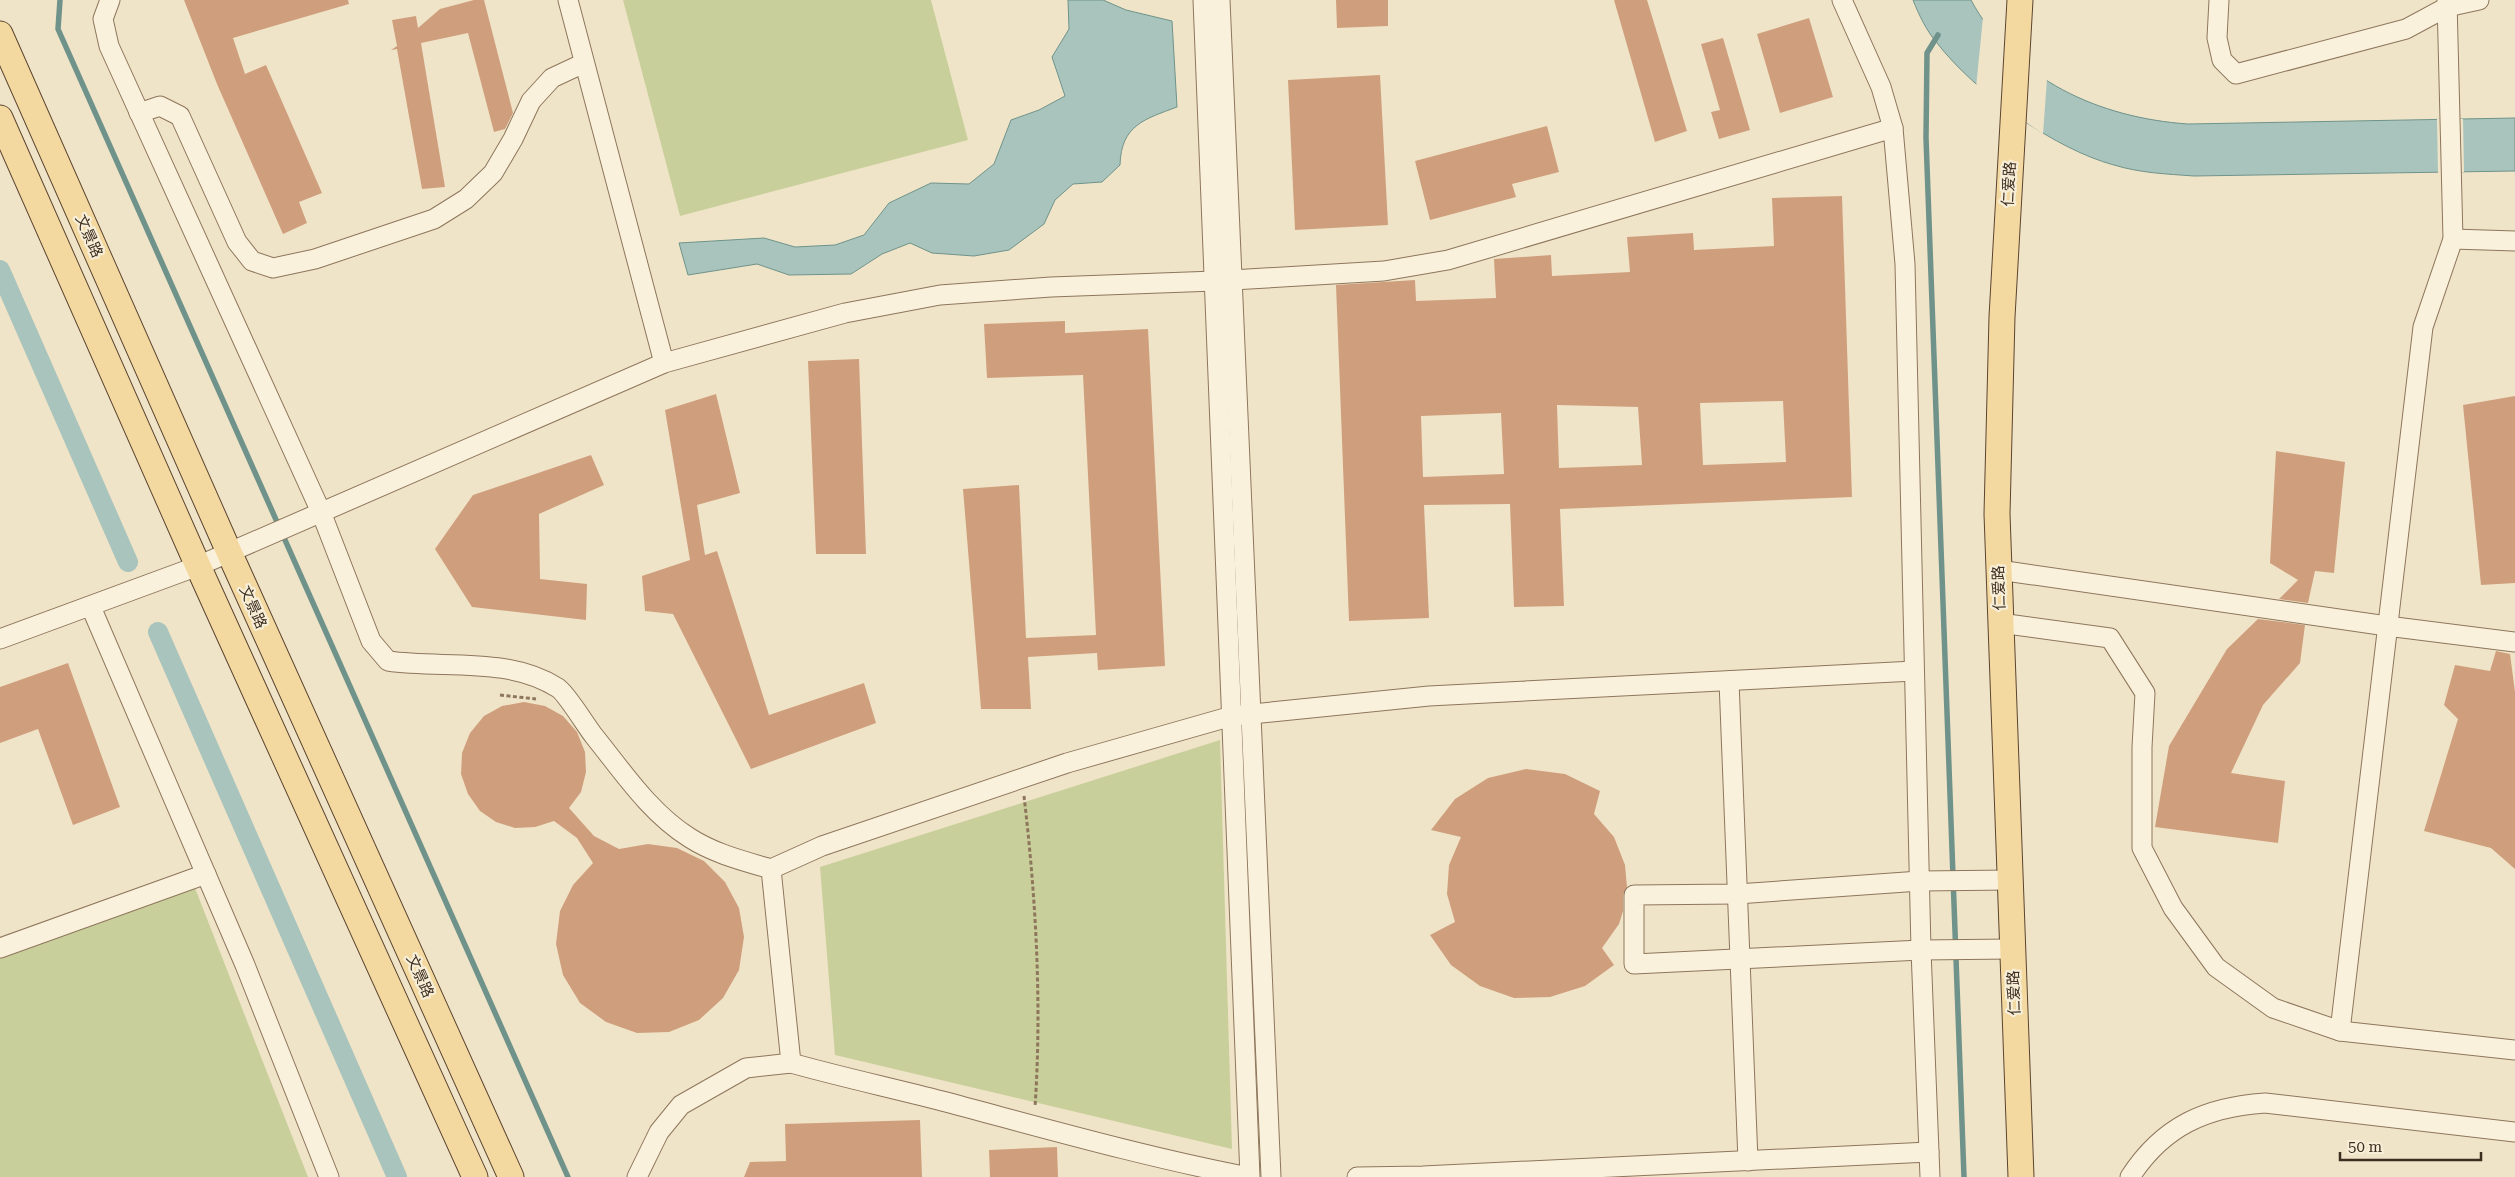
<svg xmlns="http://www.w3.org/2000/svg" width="2515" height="1177" viewBox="0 0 2515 1177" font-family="'Roboto Serif','Noto Sans SC',serif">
<rect width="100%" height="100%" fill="#f0e4c8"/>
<g fill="#c9cf9b">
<polygon points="623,0 931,0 968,140 680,216"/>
<polygon points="1220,740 1232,1149 835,1055 820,867"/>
<polygon points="195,888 308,1177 0,1177 0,957"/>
</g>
<g fill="#a9c4bc" stroke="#6f938a">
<path d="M 1068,0 L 1103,0 L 1126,10 L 1172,21 L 1177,107 C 1145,119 1121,125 1120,165 L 1102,182 L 1073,184 L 1055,200 L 1044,224 L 1009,250 L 974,256 L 932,253 L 910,243 L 882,254 L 851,274 L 789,275 L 757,264 L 688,275 L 679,243 L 764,238 L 795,247 L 835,245 L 864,235 L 889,203 L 931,183 L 969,184 L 994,164 L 1011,120 L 1039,110 L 1065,96 L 1052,57 L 1069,29 Z"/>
<path d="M 1913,0 L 1971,0 C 2014,80 2100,118 2188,124 L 2515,118 L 2515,171 L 2194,176 C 2167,174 2140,173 2114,165 C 2054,149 1975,92 1937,43 C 1926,30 1919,15 1913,0 Z"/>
</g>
<g fill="#f0e4c8">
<polygon points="1983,17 2017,58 2047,79 2043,134 1976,88"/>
<polygon points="2437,119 2463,119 2464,172 2438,173"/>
</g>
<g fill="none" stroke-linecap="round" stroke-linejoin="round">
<g stroke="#6f938a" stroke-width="5.5">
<polyline points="60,0 58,29 568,1177"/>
<polyline points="1938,35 1927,53 1926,138 1964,1177"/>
</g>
<g stroke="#a9c4bc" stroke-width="20">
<polyline points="0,270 128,562"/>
<polyline points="158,632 397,1177"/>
</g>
</g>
<g fill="#cf9f7d" fill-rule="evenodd">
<polygon points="184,0 348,0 349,4 233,38 245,74 266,65 322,193 299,202 307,223 283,234 217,84"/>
<polygon points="474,0 484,0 513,113 505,129 494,132 468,33 421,43 445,187 422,189 397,49 391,50 397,46 392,20 416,16 418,28 440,9"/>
<polygon points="1336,0 1388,0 1388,26 1337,28"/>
<polygon points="1614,0 1647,0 1687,131 1655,142"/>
<polygon points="1809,18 1833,97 1780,113 1757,34"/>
<polygon points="1723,38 1750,130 1719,139 1711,112 1720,110 1701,44"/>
<polygon points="1380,75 1388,225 1295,230 1288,80"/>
<polygon points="1547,126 1559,172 1512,184 1516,197 1430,220 1415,161"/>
<path d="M 1842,196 L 1852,497 L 1560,509 L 1564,606 L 1514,607 L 1510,504 L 1424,505 L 1429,618 L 1349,621 L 1336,285 L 1415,280 L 1416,301 L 1496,298 L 1494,259 L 1551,255 L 1552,276 L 1630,272 L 1627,237 L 1693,233 L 1694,250 L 1774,246 L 1772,198 ZM 1783,401 L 1786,462 L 1703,465 L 1700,403 ZM 1557,405 L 1638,407 L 1642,465 L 1559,468 ZM 1501,413 L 1504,474 L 1423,477 L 1421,416 Z"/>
<polygon points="1065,321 1065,333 1148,329 1165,666 1098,670 1097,653 1028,657 1031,709 981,709 963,489 1019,485 1026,638 1096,635 1083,375 987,378 984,324"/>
<polygon points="859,359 866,554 816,554 808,361"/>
<polygon points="716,394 740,493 697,505 705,555 717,551 769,715 864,683 876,723 751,769 673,614 645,611 642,576 690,560 665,410"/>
<polygon points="2515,396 2515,583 2481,585 2463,405"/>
<polygon points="2276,451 2345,462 2334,573 2315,571 2308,603 2279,599 2298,580 2270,563"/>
<polygon points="591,455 604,485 539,514 540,579 587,584 586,620 472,607 435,549 473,495"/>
<polygon points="2258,619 2305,625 2300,663 2263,705 2231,773 2285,781 2278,843 2155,827 2169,746 2227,649"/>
<polygon points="2496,651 2510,654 2515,692 2515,869 2491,848 2424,831 2458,719 2444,705 2455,665 2490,671"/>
<polygon points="68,663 120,807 73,825 38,729 0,743 0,687"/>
<polygon points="524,702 545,706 563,716 577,732 585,752 586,772 581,792 569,808 594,836 619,849 648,844 677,848 704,861 725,882 739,908 744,937 739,970 723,998 699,1020 669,1032 637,1033 606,1022 580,1003 563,975 556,944 560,911 573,885 593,863 577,838 554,821 535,827 515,828 496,822 480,811 468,794 461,774 462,753 470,733 484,716 502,706"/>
<polygon points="1526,769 1565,774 1600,791 1594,814 1614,837 1625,865 1627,887 1623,895 1623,911 1619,924 1602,948 1614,965 1585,986 1550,997 1514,998 1480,986 1451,965 1430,935 1455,922 1447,894 1449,865 1461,837 1431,830 1455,799 1488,778"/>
<polygon points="920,1120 922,1177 744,1177 750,1162 786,1161 785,1124"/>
<polygon points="1057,1147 1058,1177 990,1177 989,1150"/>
</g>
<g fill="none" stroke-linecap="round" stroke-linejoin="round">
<g stroke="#8d765c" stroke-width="21">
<g id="minor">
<path d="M 110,0 L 103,19 L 109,46 L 321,512 L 371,641 L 388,661 C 443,669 508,656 558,688 C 567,694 586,726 594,736 C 623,772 650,813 690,838 C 715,854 744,861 771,869 L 791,1063 L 746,1068 L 681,1105 L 659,1132 L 637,1177"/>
<polyline points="568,0 664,363"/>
<polyline points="1203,0 1250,1177"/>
<polyline points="1220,0 1271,1177"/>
<polyline points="1842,0 1881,87 1893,128 1905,264 1921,950 1930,1177"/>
<polyline points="2219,0 2217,38 2222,60 2236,74 2406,29 2447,7 2479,0"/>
<polyline points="139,113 160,106 180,116 237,242 252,261 273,268 315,259 434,219 466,199 493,173 513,139 531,101 552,78 584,63"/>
<polyline points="2453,239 2515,241"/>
<polyline points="1999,570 2387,626 2515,642"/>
<polyline points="91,607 245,965 329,1177"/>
<polyline points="2000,623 2110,638 2145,693 2142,747 2142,848 2173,908 2216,967 2273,1008 2340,1031 2515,1050"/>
<polyline points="0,639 198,566 664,363 845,313 940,295 1051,287 1215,281 1384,271 1448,260 1893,128"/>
<polyline points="1729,681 1748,1161"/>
<polyline points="771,869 822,846 1067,763 1232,716 1429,696 1914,671"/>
<polyline points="2010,880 1920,881 1737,894 1634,895 1634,964 1921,950 2012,949"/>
<polyline points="0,948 206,874"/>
<polyline points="2340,1031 2423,327 2453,239 2447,0"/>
<path d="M 791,1063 C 841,1077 892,1088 942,1101 C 1044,1128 1145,1157 1249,1177"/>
<polyline points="1357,1177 1423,1176 1929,1152"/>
<path d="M 2130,1177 C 2163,1126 2206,1107 2265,1103 L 2515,1132"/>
</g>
</g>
<g stroke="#5b4430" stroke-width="27">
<g id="major">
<polyline points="2020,0 2002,317 1997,514 2021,1177"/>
<polyline points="0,34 229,552 511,1177"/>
<polyline points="0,118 198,566 475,1177"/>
</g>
</g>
<g stroke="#8d765c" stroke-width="3" stroke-dasharray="4 2.5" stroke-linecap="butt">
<polyline points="500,695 536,699"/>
<path d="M 1024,796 C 1036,899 1042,1004 1035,1107"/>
</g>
<use href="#minor" stroke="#faf1dc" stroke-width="19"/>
<use href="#major" stroke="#f3d9a0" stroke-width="25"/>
</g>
<g text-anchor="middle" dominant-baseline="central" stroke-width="4.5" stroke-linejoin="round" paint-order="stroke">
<g font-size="15" fill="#3d2e20" stroke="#f7eed8">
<text transform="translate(2009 184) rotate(-87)">仁爱路</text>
<text transform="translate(89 236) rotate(66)">文景路</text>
<text transform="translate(1999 588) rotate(-92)">仁爱路</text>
<text transform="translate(253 607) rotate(66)">文景路</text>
<text transform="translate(420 976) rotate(66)">文景路</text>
<text transform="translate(2014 993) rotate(-92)">仁爱路</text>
</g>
</g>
<path d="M2340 1152v8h141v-8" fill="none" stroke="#3d2e20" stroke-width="2.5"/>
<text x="2348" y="1152" font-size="15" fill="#3d2e20" stroke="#f7eed8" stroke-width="4" paint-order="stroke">50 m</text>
</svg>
